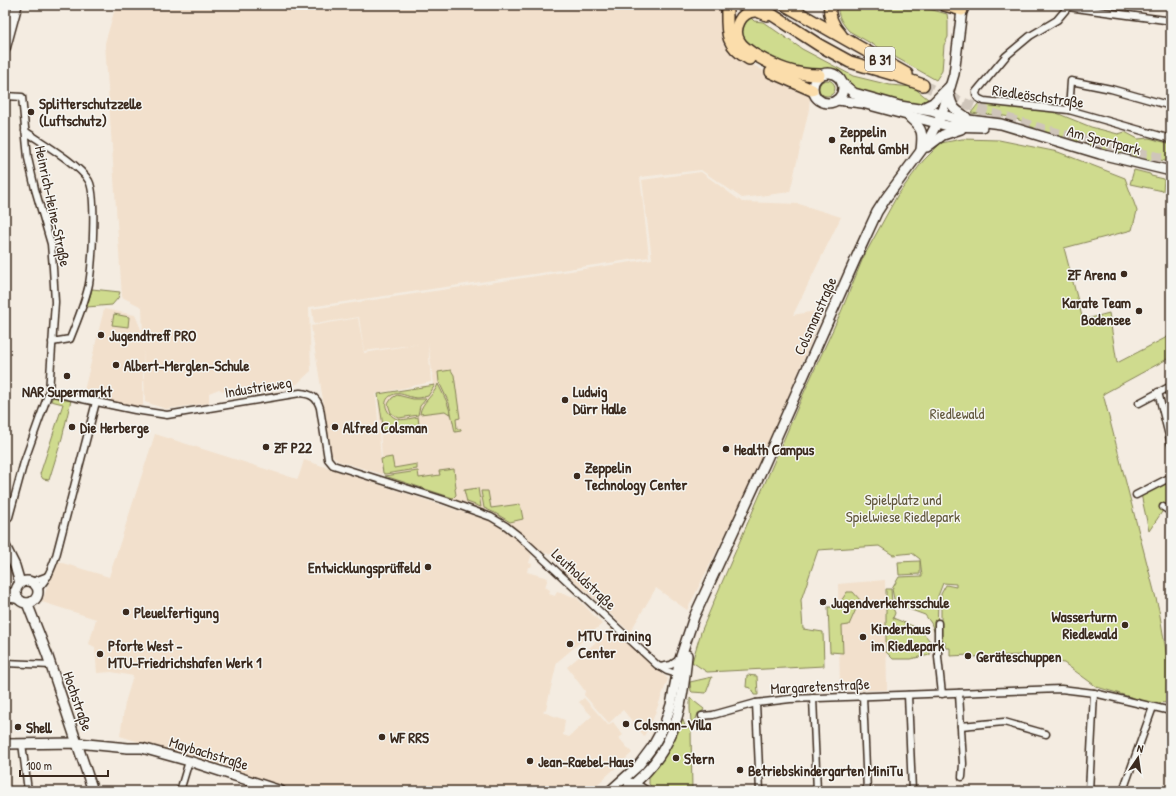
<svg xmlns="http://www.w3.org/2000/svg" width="1176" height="796" viewBox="0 0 1176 796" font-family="'Patrick Hand',sans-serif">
<rect width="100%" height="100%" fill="#f4ece1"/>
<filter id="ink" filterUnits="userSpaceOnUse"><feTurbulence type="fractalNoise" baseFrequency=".025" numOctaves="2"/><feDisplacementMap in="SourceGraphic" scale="8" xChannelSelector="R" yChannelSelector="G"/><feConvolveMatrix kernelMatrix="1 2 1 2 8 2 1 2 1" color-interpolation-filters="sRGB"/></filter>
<g filter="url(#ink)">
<g fill="#f2e0cc">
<polygon points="116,5 720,5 725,31 741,58 784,82 804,89 810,97 809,109 790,192 742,198 701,170 640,177 649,257 309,307 311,371 297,384 230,395 219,389 209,393 209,403 166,409 145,402 143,350 143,405 139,408 83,395 104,309 135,315 143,334 142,307 122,297 105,43"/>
<polygon points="701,172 742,202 799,204 841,217 793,315 815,311 822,313 779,421 734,517 687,610 656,588 630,632 561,568 559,554 542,553 515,530 485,511 383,474 378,394 434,384 428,343 431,382 376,394 382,474 338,461 332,455 311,326 358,318 364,353 419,344 364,351 359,317 314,324 312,309 652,259 642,180"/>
<polygon points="155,434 297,479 299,476 304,460 487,520 508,530 532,553 529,563 532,564 531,567 528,567 527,572 548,578 545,587 550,590 549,594 555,596 557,591 577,598 602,624 557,662 546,709 543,712 565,720 563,735 569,737 592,716 579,702 584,698 608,725 613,722 623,735 619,738 632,753 590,791 295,791 120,736 125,703 133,676 112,672 97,673 95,647 89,644 96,619 42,602 56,561 109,577"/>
<polygon points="885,580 887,690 840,690 838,584"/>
<polygon points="612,628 668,679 653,719 644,736 623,710 609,723 584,695 585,691 567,667"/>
</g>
<g fill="#cfdb8e" stroke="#858256">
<path d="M 838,5 L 915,5 L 947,14 L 948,21 L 948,37 L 944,45 L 942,71 L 936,80 L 849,31 C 842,23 837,16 838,5 Z"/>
<polygon points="750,17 754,21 763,22 802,49 853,76 890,85 913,87 928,99 923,104 916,106 862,92 850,86 840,74 834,70 828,69 818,71 800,71 757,53 741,39 743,21"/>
<circle cx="827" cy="88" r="8"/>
<path d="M 978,104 L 1054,112 L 1091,127 L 1118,134 L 1125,132 L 1138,139 L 1149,138 L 1171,144 L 1171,162 L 1153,159 L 1152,161 L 1119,155 L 1035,131 L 1036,129 C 1030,126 1024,122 1019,120 C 1006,114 985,115 971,113 Z"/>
<polygon points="962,139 999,140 1058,152 1125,178 1137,211 1132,230 1064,248 1083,320 1109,313 1117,363 1171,335 1171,357 1103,394 1159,610 1171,680 1171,703 1147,702 1097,687 1064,663 1026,659 1023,655 971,657 970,655 950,656 950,648 945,648 945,642 941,642 941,594 946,585 956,587 956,584 943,583 938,596 937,639 931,623 925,615 895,604 892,589 899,577 922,576 920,559 912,553 893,555 879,546 818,550 801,600 803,629 823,632 824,666 707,672 692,662 701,632 717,594 806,388 841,312 863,258 897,196 923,161 941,143"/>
<polygon points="1134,170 1150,174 1151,176 1164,179 1163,191 1130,184"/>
<polygon points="92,289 120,292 118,298 112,305 87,307"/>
<polygon points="114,314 129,317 128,327 112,325"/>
<polygon points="451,370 454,375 460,418 456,419 457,429 461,429 461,431 455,432 449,403 439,382 438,372"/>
<path d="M 438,384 L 447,402 L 451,415 L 445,411 L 420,414 C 421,402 434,396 438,384 Z"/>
<path d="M 435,385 L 428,396 C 424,397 420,398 416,398 C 407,397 400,391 392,395 C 380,401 387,415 397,419 C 402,421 412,418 418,417 L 419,425 L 387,429 L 387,431 L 384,432 L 378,394 Z"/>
<polygon points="397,395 413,399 426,399 420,406 418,415 399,418 391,413 388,404 392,398"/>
<polygon points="53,396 71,400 62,438 49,480 43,479 40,474 63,404 51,401"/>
<polygon points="392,457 394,468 417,464 417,469 385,474 383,473 381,459"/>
<polygon points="454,469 456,488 455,489 456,495 453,498 385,476 418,471 419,478 440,475 439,471"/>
<polygon points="1171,479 1171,495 1163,508 1164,509 1149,531 1141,494"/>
<polygon points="478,488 481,507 467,502 464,490"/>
<polygon points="488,491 491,508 520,504 523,519 510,522 495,513 484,508 481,491"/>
<polygon points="920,561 920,574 899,575 898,562"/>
<polygon points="886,589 891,589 892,606 895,613 893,618 920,629 930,641 930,655 910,659 893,659 886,652"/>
<polygon points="847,592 853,592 860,600 849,625 842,626 843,653 830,652 828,607 837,607"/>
<polygon points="747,675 757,676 758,695 754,695 751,688 746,687"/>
<polygon points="712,677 706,693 692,692 691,691 690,682"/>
<polygon points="690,698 704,709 703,711 698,713 695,722 691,721 690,709"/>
<polygon points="681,718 683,720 685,726 691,730 692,791 655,791 649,784 649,775 670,744"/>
</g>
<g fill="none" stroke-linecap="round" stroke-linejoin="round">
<path stroke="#cfc5ba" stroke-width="10" stroke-dasharray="10 5" stroke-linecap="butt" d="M 923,85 C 1002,123 1087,141 1171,160"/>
<g stroke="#3b2a1e" stroke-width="9">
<g id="street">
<path d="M 1171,19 L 1165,20 L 1068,7 L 1057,20 L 1030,36 L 1006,56 L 976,92 C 976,98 979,99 984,101 L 1069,110 L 1171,139"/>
<polyline points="5,96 22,97 28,158 35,189 51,244 53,268 55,302 49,392 24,462 9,517 5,520"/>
<polyline points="1069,110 1071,81 1111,89 1171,106"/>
<path d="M 25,131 C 41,142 80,165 89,181 C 97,196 92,266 89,284 C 85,303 77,321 70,339 L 52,342"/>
<path d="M 49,392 L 135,410 L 167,415 L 300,393 C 311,394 317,397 320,408 L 328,459 L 333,465 L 444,500 L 491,517 L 506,526 L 520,537 L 657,665 L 667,671 L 680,675"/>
<polyline points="1158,392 1171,444"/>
<polyline points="1139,403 1171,386"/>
<polyline points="1136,495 1171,477"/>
<polyline points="1163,507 1171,512"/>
<polyline points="32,582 48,576"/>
<path d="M 38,589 C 48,578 51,570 56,556 L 96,402"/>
<polyline points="5,594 16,590"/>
<polyline points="5,598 19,600"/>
<polyline points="938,623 938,657 942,694"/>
<polyline points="5,663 51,665"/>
<polyline points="660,667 671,665 680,659"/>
<polyline points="959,693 963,764 962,777"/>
<polyline points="908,695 912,791"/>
<polyline points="863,696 867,791"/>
<polyline points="813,698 817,791"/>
<polyline points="756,703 760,791"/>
<polyline points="702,716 713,715 756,703 790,699 1061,689 1094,693 1171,711"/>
<polyline points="961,726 1004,722 1046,734"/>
<polyline points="22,743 28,791"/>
<polyline points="180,791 189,761"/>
<polyline points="1089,791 1094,693"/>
<polyline points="1124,791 1125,785 1153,707"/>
</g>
</g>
<g stroke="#3b2a1e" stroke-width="12">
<g id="secondary">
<polyline points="5,49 17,5"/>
<circle cx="828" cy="88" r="15"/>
<polyline points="842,83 854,93 900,106 931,111 953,118 1001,124 1100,154 1171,171"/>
<path d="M 949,94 C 952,108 954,109 966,117"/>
<polyline points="837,100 862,103 948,126 982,127"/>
<polyline points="920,109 933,103 950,86"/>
<path d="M 910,118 C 923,129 923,133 921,150"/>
<polyline points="927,147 943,135 961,129"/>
<polyline points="5,546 15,566 20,583"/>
<circle cx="27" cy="592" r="11"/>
<polyline points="27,603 47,654 93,791"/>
<polyline points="5,744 77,743 128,748 142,748 189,761 281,791"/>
<polyline points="629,783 634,784 645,791"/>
<polyline points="610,791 638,766 653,746 664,726 671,705 680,659 694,617 765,463 860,249 877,212 886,198 926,144 942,114 954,74 962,10 964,5"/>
<path d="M 625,791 C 674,754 682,713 687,655"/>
</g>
</g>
<g stroke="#3b2a1e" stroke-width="14">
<g id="highway">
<path d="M 727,5 C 727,31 724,45 749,59"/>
<polyline points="757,5 819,45 850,62 895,75 923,85"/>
<polyline points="785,5 907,74"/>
<path d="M 830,5 C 828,17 833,26 841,35"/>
<polyline points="944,5 962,10"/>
<path d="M 767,15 C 763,14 760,11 755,11 C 741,11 732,29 739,41 C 742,47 749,51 755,55 C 776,67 794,75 819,75"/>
<polyline points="771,72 812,90"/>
</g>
</g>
<use href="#street" stroke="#f6f6f2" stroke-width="6"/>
<use href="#secondary" stroke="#f6f6f2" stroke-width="9"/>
<use href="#highway" stroke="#fbddab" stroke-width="11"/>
</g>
</g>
<g fill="#3b2a1e" stroke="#f6f6f2" stroke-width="1.5">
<circle cx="31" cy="112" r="4"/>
<circle cx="832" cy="140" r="4"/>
<circle cx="1124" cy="274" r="4"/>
<circle cx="1139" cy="311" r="4"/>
<circle cx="101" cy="335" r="4"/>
<circle cx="116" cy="365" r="4"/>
<circle cx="67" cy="376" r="4"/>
<circle cx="565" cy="400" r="4"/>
<circle cx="72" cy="427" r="4"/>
<circle cx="335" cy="427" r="4"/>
<circle cx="266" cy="447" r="4"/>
<circle cx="726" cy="449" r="4"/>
<circle cx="577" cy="476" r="4"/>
<circle cx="428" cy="567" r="4"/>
<circle cx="823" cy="602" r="4"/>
<circle cx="126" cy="612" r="4"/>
<circle cx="1125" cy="625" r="4"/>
<circle cx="863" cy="637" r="4"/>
<circle cx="570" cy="644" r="4"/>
<circle cx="100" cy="654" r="4"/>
<circle cx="968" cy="656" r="4"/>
<circle cx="626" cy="724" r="4"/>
<circle cx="18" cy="727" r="4"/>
<circle cx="382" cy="737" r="4"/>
<circle cx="676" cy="758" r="4"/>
<circle cx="530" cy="761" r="4"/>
<circle cx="740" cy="770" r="4"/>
</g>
<g text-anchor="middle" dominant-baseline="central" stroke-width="3" stroke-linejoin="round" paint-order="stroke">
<rect fill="#f6f6f2" stroke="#73675e" stroke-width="1" x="865" y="47" width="30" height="24" rx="3"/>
<g font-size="14" font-weight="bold" fill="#3b2a1e">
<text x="880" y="59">B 31</text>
</g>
<g font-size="15" fill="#3b2a1e" stroke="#f6f6f2">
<text transform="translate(1038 96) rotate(8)">Riedleöschstraße</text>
<text transform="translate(1104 140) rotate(15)">Am Sportpark</text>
<text transform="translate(53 206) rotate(78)">Heinrich-Heine-Straße</text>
<text transform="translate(815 316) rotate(-66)">Colsmanstraße</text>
<text transform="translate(258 387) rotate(-9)">Industrieweg</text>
<text transform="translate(584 579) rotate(43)">Leutholdstraße</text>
<text transform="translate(820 686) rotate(-3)">Margaretenstraße</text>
<text transform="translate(78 701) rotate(71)">Hochstraße</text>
<text transform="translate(209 753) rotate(17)">Maybachstraße</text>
</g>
<g font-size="15" font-weight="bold" fill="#3b2a1e" stroke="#f6f6f2" text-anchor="start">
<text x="39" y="103">Splitterschutzzelle<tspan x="39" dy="17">(Luftschutz)</tspan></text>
<text x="840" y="131">Zeppelin<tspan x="840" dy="17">Rental GmbH</tspan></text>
<text x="1116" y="274" text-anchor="end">ZF Arena</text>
<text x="1131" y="302" text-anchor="end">Karate Team<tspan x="1131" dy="17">Bodensee</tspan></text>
<text x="109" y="335">Jugendtreff PRO</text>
<text x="124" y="365">Albert-Merglen-Schule</text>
<text x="67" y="391" text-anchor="middle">NAR Supermarkt</text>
<text x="573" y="391">Ludwig<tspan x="573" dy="17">Dürr Halle</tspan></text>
<text x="80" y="427">Die Herberge</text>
<text x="343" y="427">Alfred Colsman</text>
<text x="274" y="447">ZF P22</text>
<text x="734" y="449">Health Campus</text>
<text x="585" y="467">Zeppelin<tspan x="585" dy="17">Technology Center</tspan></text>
<text x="420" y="567" text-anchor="end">Entwicklungsprüffeld</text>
<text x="831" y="602">Jugendverkehrsschule</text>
<text x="134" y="612">Pleuelfertigung</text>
<text x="1117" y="616" text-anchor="end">Wasserturm<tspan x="1117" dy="17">Riedlewald</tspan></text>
<text x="871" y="628">Kinderhaus<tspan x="871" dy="17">im Riedlepark</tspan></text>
<text x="578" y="635">MTU Training<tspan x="578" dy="17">Center</tspan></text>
<text x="108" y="645">Pforte West -<tspan x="108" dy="17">MTU-Friedrichshafen Werk 1</tspan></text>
<text x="976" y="656">Geräteschuppen</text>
<text x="634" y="724">Colsman-Villa</text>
<text x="26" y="727">Shell</text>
<text x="390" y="737">WF RRS</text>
<text x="684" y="758">Stern</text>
<text x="538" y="761">Jean-Raebel-Haus</text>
<text x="748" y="770">Betriebskindergarten MiniTu</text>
</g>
<g font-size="15" fill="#60563a" stroke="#f6f6f2">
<text x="957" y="413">Riedlewald</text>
<text x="903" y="499">Spielplatz und<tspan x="903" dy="17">Spielwiese Riedlepark</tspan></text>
</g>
</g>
<rect width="1176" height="796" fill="none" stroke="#f6f6f2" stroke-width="20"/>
<rect x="10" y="10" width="1156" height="776" fill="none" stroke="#3b2a1e" stroke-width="1.5" filter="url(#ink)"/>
<g transform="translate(1138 758) rotate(13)" stroke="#f6f6f2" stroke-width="3" paint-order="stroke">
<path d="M0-3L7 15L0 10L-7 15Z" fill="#3b2a1e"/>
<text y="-6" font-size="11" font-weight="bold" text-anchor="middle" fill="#3b2a1e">N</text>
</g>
<path d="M20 770v6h88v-6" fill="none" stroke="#3b2a1e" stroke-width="2"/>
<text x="26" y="770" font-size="12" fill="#3b2a1e" stroke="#f6f6f2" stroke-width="3" paint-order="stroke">100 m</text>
</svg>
